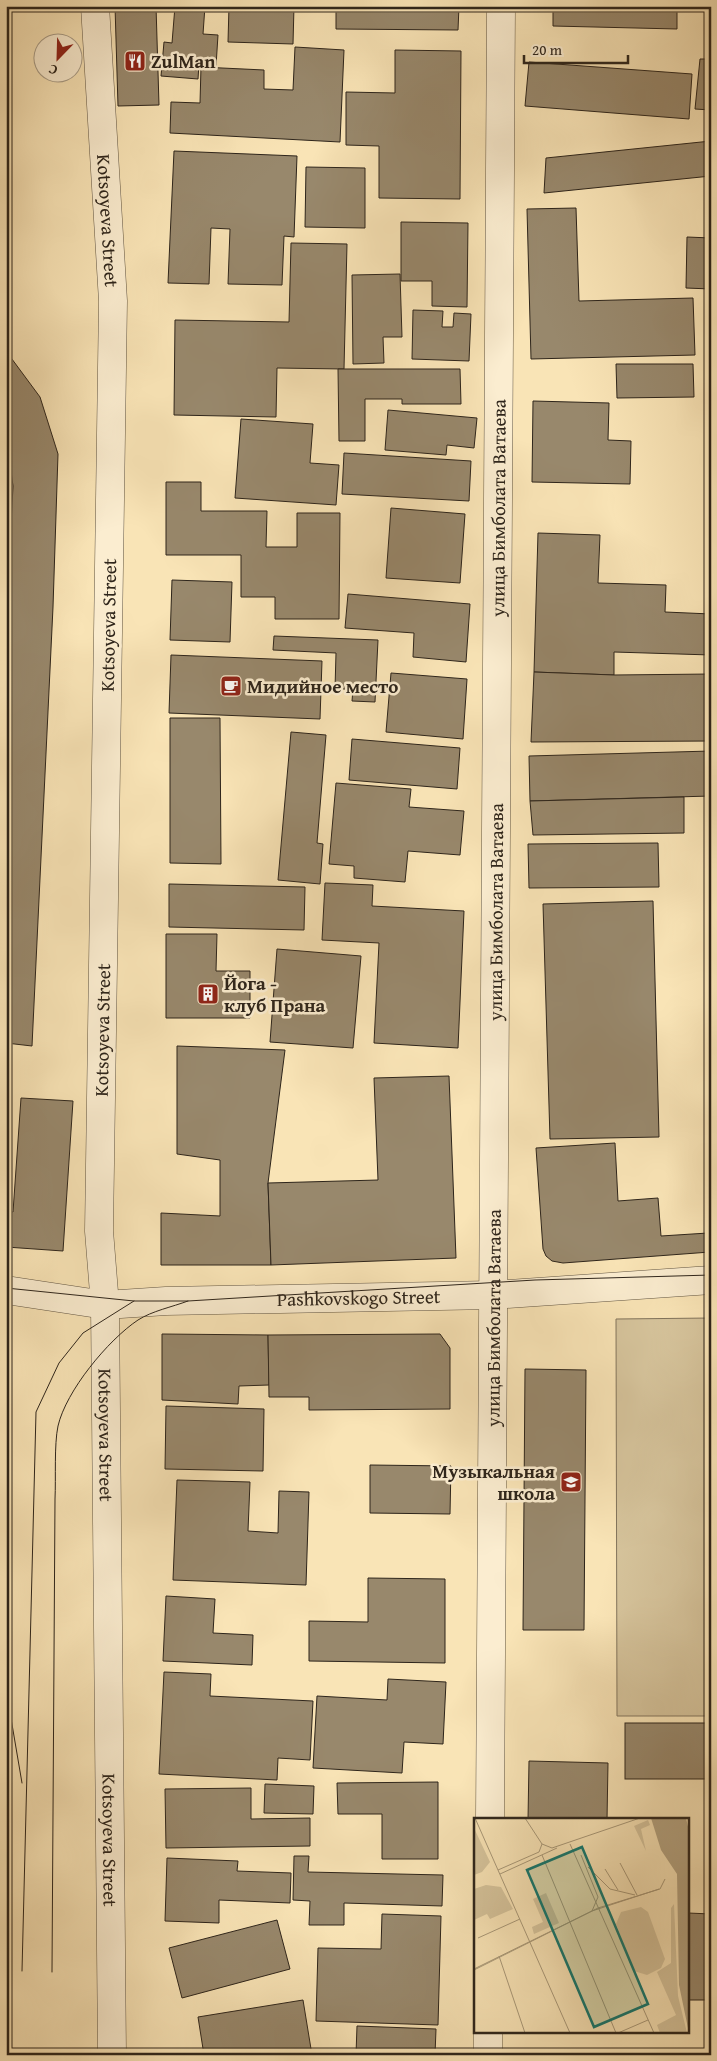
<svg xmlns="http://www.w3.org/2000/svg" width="717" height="2061" viewBox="0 0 717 2061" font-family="'Gentium Book Plus',serif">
<rect width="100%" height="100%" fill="#f9e4b6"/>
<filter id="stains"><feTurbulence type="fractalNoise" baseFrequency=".004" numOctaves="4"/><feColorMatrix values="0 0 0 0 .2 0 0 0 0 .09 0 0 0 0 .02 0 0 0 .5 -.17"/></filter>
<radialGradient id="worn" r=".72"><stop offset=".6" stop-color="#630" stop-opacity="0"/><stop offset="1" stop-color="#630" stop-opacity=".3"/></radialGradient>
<g fill="#d6c49c" stroke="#82745c">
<polygon points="6,435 13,486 6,616"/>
<polygon points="711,1318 711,1716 617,1716 616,1319"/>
</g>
<g fill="#98886c" stroke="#2e251b">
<polygon points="115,6 156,6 159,105 118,106"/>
<polygon points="175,6 205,6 203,34 218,35 216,66 199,64 198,79 161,76 164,42 172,43"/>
<polygon points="229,6 294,6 293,44 228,42"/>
<polygon points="336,6 459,6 458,30 336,29"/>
<polygon points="553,6 677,6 677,29 553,26"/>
<polygon points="295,47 344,50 340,142 170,133 171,102 200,103 201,67 264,70 264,89 293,90"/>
<polygon points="395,50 461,51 460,199 379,198 379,146 346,145 346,92 395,93"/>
<polygon points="700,59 711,59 711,110 695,109"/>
<polygon points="529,62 692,74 689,119 525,106"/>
<polygon points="711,141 711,176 544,193 546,158"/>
<polygon points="174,151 297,156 294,237 284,236 282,285 228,284 230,229 211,228 209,284 168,283"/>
<polygon points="306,167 365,168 365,228 305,227"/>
<polygon points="576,208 579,301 693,298 695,355 531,359 527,209"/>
<polygon points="401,222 468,223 467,307 432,306 432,281 401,281"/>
<polygon points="687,237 711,238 711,289 686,288"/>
<polygon points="291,243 347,244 344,369 277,368 276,417 174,415 175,320 289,322"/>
<polygon points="400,274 402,337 383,337 384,363 353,364 352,275"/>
<polygon points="413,310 443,311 442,327 453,327 454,313 471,314 469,361 412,359"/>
<polygon points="6,351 40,397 58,454 53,607 32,1046 6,1043 6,616 13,486 6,435"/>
<polygon points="616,364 693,364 694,397 617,398"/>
<polygon points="338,369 460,369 461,404 402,404 402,399 365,399 365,441 339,441"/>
<polygon points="533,401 609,403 608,440 631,441 630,484 532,482"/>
<polygon points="388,410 477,418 474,448 447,445 446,455 385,450"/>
<polygon points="241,419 313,424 310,463 339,465 336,505 235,498"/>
<polygon points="344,453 471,461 469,501 342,494"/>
<polygon points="166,482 201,482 201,511 267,511 266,547 297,547 297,513 340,513 339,619 275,619 275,597 241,597 241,555 166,555"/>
<polygon points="391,508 465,514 460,583 386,578"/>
<polygon points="538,533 600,535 598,583 666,585 665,612 711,614 711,655 614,652 614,675 534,672"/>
<polygon points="172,580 232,582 230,642 170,640"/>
<polygon points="348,594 470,604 466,662 413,657 414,633 345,628"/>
<polygon points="274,636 378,640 375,702 352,701 353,689 335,689 336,653 273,650"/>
<polygon points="171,655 322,661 320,719 169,713"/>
<polygon points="534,672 614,675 711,674 711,741 531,742"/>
<polygon points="391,673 467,679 463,739 386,732"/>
<polygon points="170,718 220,718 221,864 170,863"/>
<polygon points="291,732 326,735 317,843 323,844 320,884 278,880"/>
<polygon points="352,739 460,748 457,789 349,780"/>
<polygon points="711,751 711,796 530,801 529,756"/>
<polygon points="336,783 411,789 409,807 464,811 460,855 408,851 405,882 354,878 354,866 329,864"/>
<polygon points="684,797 684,833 533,835 530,801"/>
<polygon points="658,843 659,887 529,888 528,844"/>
<polygon points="325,883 373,885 372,906 464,911 458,1048 374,1043 379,943 322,940"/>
<polygon points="169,884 305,887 304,930 169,927"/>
<polygon points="653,901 659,1137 550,1139 543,904"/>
<polygon points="166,934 217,934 216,971 250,971 250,1018 166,1018"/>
<polygon points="277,949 361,956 353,1048 270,1042"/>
<polygon points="177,1046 285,1050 268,1183 271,1265 161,1265 161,1213 220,1216 220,1160 177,1154"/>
<polygon points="449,1076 456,1258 271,1265 268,1183 378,1180 374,1078"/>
<polygon points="21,1098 73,1101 63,1251 6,1247 6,1211 13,1212"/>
<polygon points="615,1143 618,1201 658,1198 661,1236 708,1233 710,1252 563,1263 552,1261 546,1256 543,1249 536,1148"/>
<polygon points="162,1334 268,1335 269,1385 239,1386 238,1404 162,1400"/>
<polygon points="440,1334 450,1348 450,1409 309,1410 309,1397 269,1397 268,1335"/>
<polygon points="525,1369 586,1370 584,1630 523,1630"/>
<polygon points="166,1406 264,1409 263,1471 165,1469"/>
<polygon points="370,1465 451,1466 450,1514 370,1513"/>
<polygon points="177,1480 250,1482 248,1531 278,1533 279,1491 309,1492 306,1585 173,1580"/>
<polygon points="368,1578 445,1579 445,1663 309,1661 309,1621 368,1622"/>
<polygon points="166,1596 215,1599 213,1633 253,1635 252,1665 163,1661"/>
<polygon points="164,1672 211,1674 210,1696 313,1701 310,1760 278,1758 277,1780 159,1774"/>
<polygon points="388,1679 446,1682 443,1744 404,1742 402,1773 313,1768 317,1696 387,1700"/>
<rect x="625" y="1723" width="86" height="56"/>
<polygon points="529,1761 608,1763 607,1820 528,1820"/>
<polygon points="438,1782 438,1859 382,1859 382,1814 338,1814 337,1783"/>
<polygon points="265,1784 314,1786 313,1814 264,1813"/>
<polygon points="251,1788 251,1819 310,1818 310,1846 166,1848 165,1789"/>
<polygon points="294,1856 309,1856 308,1872 443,1875 442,1906 344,1903 344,1925 309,1925 310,1901 293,1900"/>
<polygon points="167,1858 238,1861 237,1871 291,1873 290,1903 219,1900 219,1923 165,1921"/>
<polygon points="688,1913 711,1914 711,2000 688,2000"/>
<polygon points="382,1914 441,1916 438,2025 316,2021 318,1948 381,1949"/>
<polygon points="277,1920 290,1969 182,1998 169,1948"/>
<polygon points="303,2000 312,2055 204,2055 198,2017"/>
<polygon points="357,2026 436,2029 435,2055 356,2055"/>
</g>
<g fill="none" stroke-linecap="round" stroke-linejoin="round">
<g stroke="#615542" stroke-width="29">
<g id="minor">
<path id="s1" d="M 95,6 L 113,301 L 99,1231 L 105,1305 L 112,2055"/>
<path id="s2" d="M 6,1290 L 105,1305 L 166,1301 L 493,1295 L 711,1280"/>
<path id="s3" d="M 490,1820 L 501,6"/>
<polyline points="488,2055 488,2032"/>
</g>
</g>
<use href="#minor" stroke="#fbedd0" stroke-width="28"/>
<g stroke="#2e251b" stroke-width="1">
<polyline points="6,1288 134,1301 188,1301 535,1280 711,1275"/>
<polyline points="6,1689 22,1783"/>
<polyline points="22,1971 36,1412 59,1363 83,1333 134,1301"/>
<path d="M 52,1972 L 55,1499 C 56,1478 54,1445 58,1426 C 66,1391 108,1340 138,1320 C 152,1311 172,1307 188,1301"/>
</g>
</g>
<defs>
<g id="restaurant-square" transform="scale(1.125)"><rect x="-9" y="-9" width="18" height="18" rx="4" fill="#8f2418" stroke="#fbedd0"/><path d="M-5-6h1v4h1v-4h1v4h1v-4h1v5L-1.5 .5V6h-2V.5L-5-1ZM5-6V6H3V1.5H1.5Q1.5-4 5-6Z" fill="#fff"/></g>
<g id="cafe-square" transform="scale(1.125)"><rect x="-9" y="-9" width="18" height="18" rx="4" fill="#8f2418" stroke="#fbedd0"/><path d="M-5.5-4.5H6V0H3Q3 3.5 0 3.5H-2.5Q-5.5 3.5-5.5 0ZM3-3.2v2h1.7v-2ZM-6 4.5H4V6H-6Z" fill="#fff"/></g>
<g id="building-square" transform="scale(1.125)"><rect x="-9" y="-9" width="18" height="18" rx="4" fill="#8f2418" stroke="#fbedd0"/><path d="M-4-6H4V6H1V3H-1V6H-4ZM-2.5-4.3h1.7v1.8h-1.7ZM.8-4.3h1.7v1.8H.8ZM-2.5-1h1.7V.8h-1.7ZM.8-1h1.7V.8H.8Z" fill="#fff"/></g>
<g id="school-square" transform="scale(1.125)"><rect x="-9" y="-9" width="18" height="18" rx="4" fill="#8f2418" stroke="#fbedd0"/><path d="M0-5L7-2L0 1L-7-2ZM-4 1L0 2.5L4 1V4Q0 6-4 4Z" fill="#fff"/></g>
</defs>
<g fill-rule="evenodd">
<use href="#restaurant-square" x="135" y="61"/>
<use href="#cafe-square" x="231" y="686"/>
<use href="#building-square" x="208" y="994"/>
<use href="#school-square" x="571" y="1482"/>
</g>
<g text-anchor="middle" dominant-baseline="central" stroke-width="5" stroke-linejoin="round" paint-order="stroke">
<g font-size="19" font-weight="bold" fill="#2e251b" stroke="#fbedd0" text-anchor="start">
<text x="151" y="61">ZulMan</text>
<text x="247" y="686">Мидийное место</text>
<text x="224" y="983">Йога -<tspan x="224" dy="22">клуб Прана</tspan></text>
<text x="555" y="1471" text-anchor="end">Музыкальная<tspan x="555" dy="22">школа</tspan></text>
</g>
<g font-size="19" fill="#2e251b" stroke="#fbedd0">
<text stroke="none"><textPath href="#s1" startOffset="215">Kotsoyeva Street</textPath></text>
<text stroke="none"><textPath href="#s3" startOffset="1312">улица Бимболата Ватаева</textPath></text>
<text transform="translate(108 625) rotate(-89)">Kotsoyeva Street</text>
<text stroke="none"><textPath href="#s3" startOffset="908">улица Бимболата Ватаева</textPath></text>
<text transform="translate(102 1030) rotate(-89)">Kotsoyeva Street</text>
<text stroke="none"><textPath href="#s2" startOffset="354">Pashkovskogo Street</textPath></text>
<text stroke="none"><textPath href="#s3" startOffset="502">улица Бимболата Ватаева</textPath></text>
<text stroke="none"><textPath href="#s1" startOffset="1430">Kotsoyeva Street</textPath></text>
<text stroke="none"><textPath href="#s1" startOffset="1835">Kotsoyeva Street</textPath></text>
</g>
</g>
<g transform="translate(474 1818)">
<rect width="215" height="215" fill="#f9e4b6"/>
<path d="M 174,2 L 176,7 L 167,11 L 172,33 L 160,8 ZM 0,10 L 16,44 L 8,54 L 0,57 ZM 12,67 L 27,69 L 39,91 L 16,101 L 13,96 L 0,102 L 0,71 ZM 72,75 L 85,105 L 60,116 L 58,109 L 69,104 L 59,81 ZM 200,86 L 204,178 L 213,215 L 186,215 L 183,207 L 202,197 L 183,154 L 197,145 L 197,90 ZM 167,89 L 174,94 L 191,141 L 187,150 L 173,157 L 160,153 L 142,106 L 147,94 Z" fill="#d6c49c"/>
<path d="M 177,0 L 212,0 L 215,13 L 215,215 L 205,167 L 203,56 L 187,32 Z" fill="#b4a381"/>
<path fill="none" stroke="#a89878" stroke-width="1" d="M 1,0 L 96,215M 51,0 L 68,26 L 78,30 L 166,0M 96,26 L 180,215M 68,37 L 142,215M 107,37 L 124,79 L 118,93M 146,45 L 163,77M 114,49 L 136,71 L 161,77M 131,51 L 144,72M 24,52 L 65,34 L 68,26M 26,56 L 83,30M 4,120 L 46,101M 25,138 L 51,215M 0,151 L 118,93 L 185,71M 0,152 L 124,90 L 186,71 L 191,61M 144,215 L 174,202"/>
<path fill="#0f766e" fill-opacity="0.15" stroke="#0f766e" stroke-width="2.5" d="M 108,29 L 174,186 L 120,209 L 53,52 Z"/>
<rect width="215" height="215" fill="none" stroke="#2e251b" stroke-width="2.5"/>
</g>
<rect width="717" height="2061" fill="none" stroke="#f9e4b6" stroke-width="25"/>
<rect x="8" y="8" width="702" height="2046" fill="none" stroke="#2e251b" stroke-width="2.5"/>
<rect x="12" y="12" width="692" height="2036" fill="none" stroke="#2e251b"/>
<g transform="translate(58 58) rotate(203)"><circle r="24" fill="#fbedd0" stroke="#a99d88"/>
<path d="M0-4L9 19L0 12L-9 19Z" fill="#8f2418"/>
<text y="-8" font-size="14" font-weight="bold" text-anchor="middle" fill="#2e251b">С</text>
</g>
<path d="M524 55v8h104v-8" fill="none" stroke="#2e251b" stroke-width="2.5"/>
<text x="532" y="55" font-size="15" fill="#2e251b" stroke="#fbedd0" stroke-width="4" paint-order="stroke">20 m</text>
<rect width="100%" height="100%" filter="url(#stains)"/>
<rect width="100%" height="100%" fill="url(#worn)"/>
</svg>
